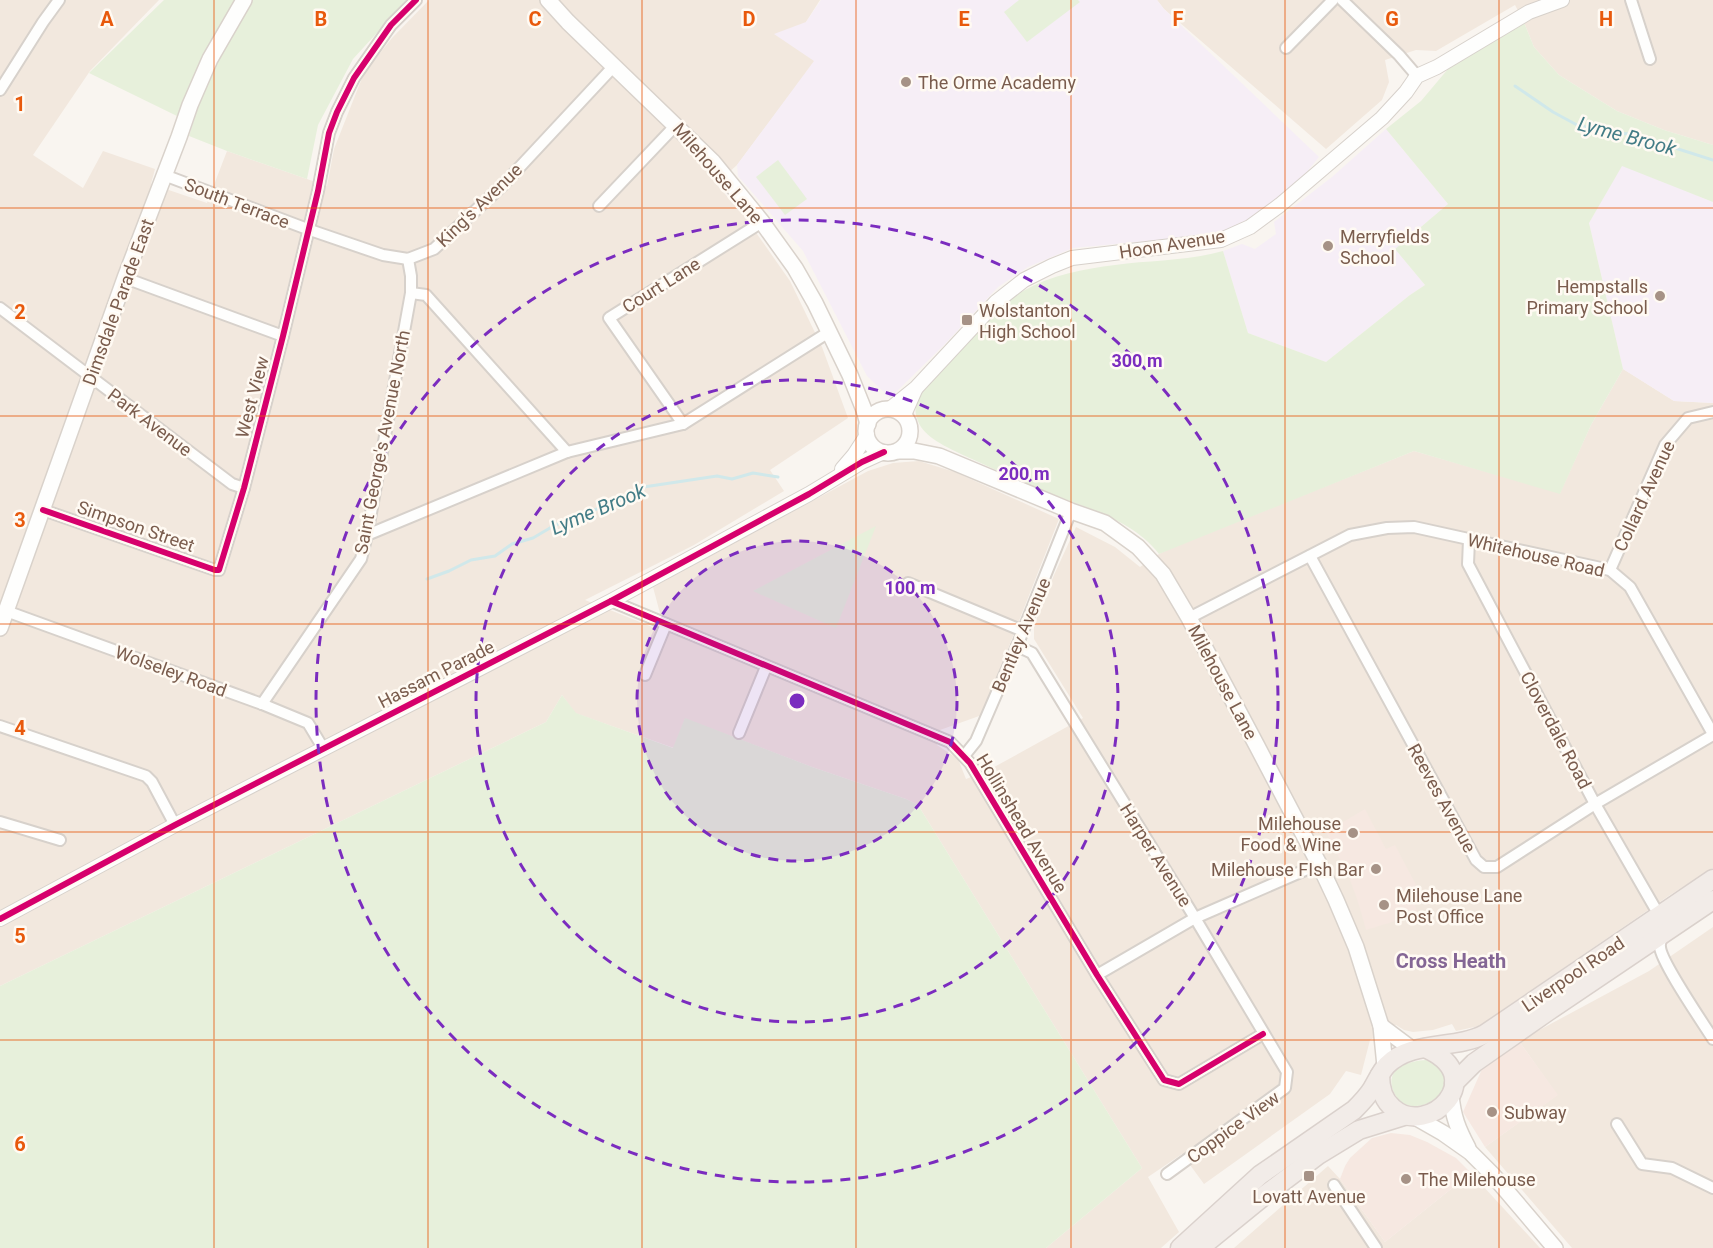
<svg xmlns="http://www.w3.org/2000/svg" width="1713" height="1248" viewBox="0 0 1713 1248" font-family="Roboto,sans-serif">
<rect width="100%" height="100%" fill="#f9f5f0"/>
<g fill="#f2e8de">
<polygon points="0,0 159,0 90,71 33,155 83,188 103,151 155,169 151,184 207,203 227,151 327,186 334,149 364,73 392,38 429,0 820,0 806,22 815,61 737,165 716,184 743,214 790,281 822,347 848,418 770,470 784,491 694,545 585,600 655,628 661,617 653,587 868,471 893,463 919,461 955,472 1059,519 982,715 940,730 937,745 958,759 966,779 987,771 1083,718 1034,639 1034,625 1054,575 1076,527 1115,547 1140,567 1159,554 1169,549 1414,451 1560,493 1591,425 1623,369 1674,401 1713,403 1713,868 1670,895 1479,1026 1456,1031 1452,1024 1433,1030 1413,1032 1404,1030 1396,1025 1370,1040 1361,1075 1346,1071 1330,1094 1204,1184 1182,1154 1148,1177 1179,1232 1161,1248 1046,1248 1142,1168 918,805 906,799 812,767 685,719 674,748 575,713 562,695 546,722 0,986"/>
<polygon points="1157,0 1713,0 1713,145 1664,130 1617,111 1559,75 1534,47 1523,20 1515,5 1436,51 1416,50 1385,60 1389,82 1382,100 1326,149 1164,9"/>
<polygon points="1713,927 1713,1248 1572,1248 1485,1147 1557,1095 1519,1041 1649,971"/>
<polygon points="1328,1166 1340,1179 1385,1242 1471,1173 1540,1248 1234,1248"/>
</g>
<g fill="#f6e8e1">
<polygon points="1365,809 1386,849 1395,845 1421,894 1426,899 1414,902 1418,914 1366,930 1358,902 1349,877 1326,832"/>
<polygon points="1519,1041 1558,1095 1485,1147 1463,1112 1482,1069"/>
<polygon points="1391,1133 1410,1135 1427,1142 1456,1158 1471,1173 1385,1242 1340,1179 1345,1166 1350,1158 1372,1138"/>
</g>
<g fill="#f6eef6">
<polygon points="821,0 1157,0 1164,9 1319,157 1297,184 1231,236 1190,237 1073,248 1028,267 998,287 945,344 890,398 867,376 803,251 738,176 737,165 814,61 774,34 806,22"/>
<polygon points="1386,129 1448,204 1395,249 1425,285 1410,295 1326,362 1248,333 1223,251 1242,244 1255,249 1276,234 1274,222 1332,177"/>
<polygon points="1622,165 1713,202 1713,403 1674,401 1623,369 1589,223"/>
</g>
<g fill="#e7f0db">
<polygon points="164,0 237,0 201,59 177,116 89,73"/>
<polygon points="253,0 407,0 353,59 318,125 307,179 227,151 189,136 207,79"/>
<polygon points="1019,0 1078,0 1080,2 1027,42 1004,12"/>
<path d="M 1523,20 L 1534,47 L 1559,75 L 1617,111 L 1664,130 L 1713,145 L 1713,202 L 1622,166 L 1589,223 L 1623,369 L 1591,425 L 1560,494 L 1414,451 L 1159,554 C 1134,521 1089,509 1052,494 C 1025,483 998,471 972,459 C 957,452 930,441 921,427 C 913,413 915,406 919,392 C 950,358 983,313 1023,291 C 1051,275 1084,269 1115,265 C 1151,260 1188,261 1223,251 L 1248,333 L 1326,362 L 1410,295 L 1425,285 L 1395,249 L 1448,204 L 1386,129 L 1421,101 L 1448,69 L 1493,41 Z"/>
<polygon points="778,160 807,199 785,215 756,177"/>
<polygon points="876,526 836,628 753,591"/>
<polygon points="562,695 576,713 673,748 685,718 812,767 906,799 918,805 1142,1168 1046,1248 0,1248 0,986 546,722"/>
<path d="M 1426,1060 C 1474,1077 1421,1124 1398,1099 C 1395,1095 1393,1091 1392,1087 C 1387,1066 1411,1061 1426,1060 Z"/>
</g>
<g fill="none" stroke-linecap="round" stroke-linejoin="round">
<g stroke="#d0e8ea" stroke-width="3">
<polyline points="1515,86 1553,112 1577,125 1615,133 1631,134 1713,160"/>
<polyline points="427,579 449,571 471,560 495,556 512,544 533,538 555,525 623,499 637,488 717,476 732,479 753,473 778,477"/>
</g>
<g stroke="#d7d1cb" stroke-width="14">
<g id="minor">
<polyline points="1342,0 1399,55 1417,76"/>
<polyline points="1631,0 1650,59"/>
<polyline points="1286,48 1333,0"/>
<polyline points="0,90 43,22 59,0"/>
<polyline points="164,175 310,230 383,255 408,259 434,249 503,185 614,66"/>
<polyline points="599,206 676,125"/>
<polyline points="125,278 283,336"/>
<polyline points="411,293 426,295 567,452"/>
<polyline points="0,308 232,484 244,488"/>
<polyline points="683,424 609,318 762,222"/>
<polyline points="43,510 215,570 219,570 244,488 283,336 318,191 329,133 337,112 354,78 391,25 416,0"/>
<polyline points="367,535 567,452 683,424 829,332"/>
<polyline points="1469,540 1468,564 1595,804 1659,915"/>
<polyline points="1310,556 1476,860 1484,867 1497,867 1595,804 1713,735"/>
<polyline points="1610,570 1665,445 1688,418 1713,412"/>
<polyline points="908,583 1023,631"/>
<polyline points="611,601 950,742 970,763 1097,975 1164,1080 1179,1084 1263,1034"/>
<polyline points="6,611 262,704 308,723 323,748"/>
<polyline points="1189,618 1350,535 1387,528 1414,527 1610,570 1630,587 1713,734"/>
<polyline points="1017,646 1032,653 1195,918 1287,1072 1285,1088 1167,1174"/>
<polyline points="645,675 666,624"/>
<polyline points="262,704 361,559 367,535 411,293 411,276 408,259"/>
<polyline points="0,726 146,776 152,782 175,825"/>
<polyline points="739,733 766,667"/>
<polyline points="964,756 976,741 1017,646 1071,511"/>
<polyline points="0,822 60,840"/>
<path d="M 1665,934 C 1662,938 1659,942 1660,947 C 1661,962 1703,1023 1713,1039"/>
<polyline points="1097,975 1195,918 1319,864"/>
<polyline points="1617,1124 1642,1164 1672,1168 1713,1188"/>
<polyline points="1334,1185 1376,1248"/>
</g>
</g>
<g stroke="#d7d1cb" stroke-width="16">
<g id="tertiary">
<polyline points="890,409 916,388 996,302 1024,280 1052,266 1072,258 1221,240 1250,227 1280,205 1382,118 1406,92 1417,76 1437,67 1529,12 1562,0"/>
<polyline points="904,415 915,390"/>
<polyline points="842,469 854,455 867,435"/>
<polyline points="0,919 175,825 611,601 809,494 862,462 884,452"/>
</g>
</g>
<g stroke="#d9d2cb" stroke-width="18">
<g id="secondary">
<polyline points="548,0 568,22 713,162 762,222 795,268 815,303 850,375 864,410 868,424"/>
<circle cx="888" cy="431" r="22"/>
<polyline points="899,451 914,451 939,456 1071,511 1105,523 1138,547 1163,574 1189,618 1257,746 1319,864 1336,900 1356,947 1381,1026 1385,1066"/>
<polyline points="0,628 125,278 179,137 190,105 210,59 244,0"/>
<polyline points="1381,1026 1413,1050"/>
<path d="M 1451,1095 C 1453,1117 1458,1129 1468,1148"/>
<polyline points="1415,1117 1443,1133 1470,1152 1492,1174 1555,1248"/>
</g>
</g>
<g stroke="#dad1cc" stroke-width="21">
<g id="trunk">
<path d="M 1380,1075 C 1380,1088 1383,1100 1393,1108 C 1428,1139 1492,1077 1425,1048"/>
<polyline points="1454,1083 1474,1063 1547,1012 1713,900"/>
<path d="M 1180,1248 L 1260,1175 L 1354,1110 C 1361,1103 1367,1097 1372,1089 C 1377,1081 1381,1071 1387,1065 C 1412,1040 1455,1050 1485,1034 L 1713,879"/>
<polyline points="1200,1248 1265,1195 1318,1155 1359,1130 1404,1116"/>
</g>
</g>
<use href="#minor" stroke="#fefefd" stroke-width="10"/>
<use href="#tertiary" stroke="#fefefd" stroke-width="14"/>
<use href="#secondary" stroke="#fefefd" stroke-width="15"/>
<use href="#trunk" stroke="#f2ece8" stroke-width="18"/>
<g stroke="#fffaf3" stroke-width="10">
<g id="cycleway">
<polyline points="43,510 215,570 219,570 244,488 283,336 318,191 329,133 337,112 354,78 391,25 416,0"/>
<polyline points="611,601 950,742 970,763 1097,975 1164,1080 1179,1084 1263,1034"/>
<polyline points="0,919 175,825 611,601 809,494 862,462 884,452"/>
</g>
</g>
<use href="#cycleway" stroke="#d6006c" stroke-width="6"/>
</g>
<path fill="none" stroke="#e8590c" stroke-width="1.5" stroke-opacity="0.55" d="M 214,0 L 214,1248M 428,0 L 428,1248M 642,0 L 642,1248M 856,0 L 856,1248M 1071,0 L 1071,1248M 1285,0 L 1285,1248M 1499,0 L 1499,1248M 0,208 L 1713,208M 0,416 L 1713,416M 0,624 L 1713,624M 0,832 L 1713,832M 0,1040 L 1713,1040"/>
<circle cx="797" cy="701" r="160" fill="#7b2cbf" fill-opacity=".12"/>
<g fill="none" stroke="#7b2cbf" stroke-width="3" stroke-dasharray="10 8">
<circle cx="797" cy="701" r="160"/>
<circle cx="797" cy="701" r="321"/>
<circle cx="797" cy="701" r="481"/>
</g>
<g fill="#a69286" stroke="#fffaf3" stroke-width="2">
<circle cx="906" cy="82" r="6"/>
<circle cx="1328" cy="246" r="6"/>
<circle cx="1660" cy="296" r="6"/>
<rect x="961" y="314" width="12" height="12" rx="3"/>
<circle cx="1353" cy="833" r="6"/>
<circle cx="1376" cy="869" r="6"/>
<circle cx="1384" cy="905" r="6"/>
<circle cx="1492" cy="1112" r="6"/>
<rect x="1303" y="1170" width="12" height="12" rx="3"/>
<circle cx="1406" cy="1179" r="6"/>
</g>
<g text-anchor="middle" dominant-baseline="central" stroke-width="5" stroke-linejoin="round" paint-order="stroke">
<g font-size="18" fill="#7a5c4d" stroke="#fffaf3" text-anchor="start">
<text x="918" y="82">The Orme Academy</text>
<text x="1340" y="236">Merryfields<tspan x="1340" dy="21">School</tspan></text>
<text x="1648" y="286" text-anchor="end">Hempstalls<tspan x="1648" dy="21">Primary School</tspan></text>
<text x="979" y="310">Wolstanton<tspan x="979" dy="21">High School</tspan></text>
<text x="1341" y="823" text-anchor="end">Milehouse<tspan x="1341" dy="21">Food &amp; Wine</tspan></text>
<text x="1364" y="869" text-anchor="end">Milehouse FIsh Bar</text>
<text x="1396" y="895">Milehouse Lane<tspan x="1396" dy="21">Post Office</tspan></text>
<text x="1504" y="1112">Subway</text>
<text x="1418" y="1179">The Milehouse</text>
<text x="1309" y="1196" text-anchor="middle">Lovatt Avenue</text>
</g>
<g font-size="18" fill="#7a5c4d" stroke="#fffaf3">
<text transform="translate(718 173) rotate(49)">Milehouse Lane</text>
<text transform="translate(237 203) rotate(21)">South Terrace</text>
<text transform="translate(479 205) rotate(-44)">King's Avenue</text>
<text transform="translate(1172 244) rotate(-9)">Hoon Avenue</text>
<text transform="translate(661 285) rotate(-32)">Court Lane</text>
<text transform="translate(118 302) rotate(-70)">Dimsdale Parade East</text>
<text transform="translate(252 397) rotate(-75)">West View</text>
<text transform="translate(150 422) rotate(37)">Park Avenue</text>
<text transform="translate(382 442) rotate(-79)">Saint George's Avenue North</text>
<text transform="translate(1644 496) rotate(-65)">Collard Avenue</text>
<text transform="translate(136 526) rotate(19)">Simpson Street</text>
<text transform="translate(1536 555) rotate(13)">Whitehouse Road</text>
<text transform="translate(1021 635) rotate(-67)">Bentley Avenue</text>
<text transform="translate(171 671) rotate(20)">Wolseley Road</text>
<text transform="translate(436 674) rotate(-27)">Hassam Parade</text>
<text transform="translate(1223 682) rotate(62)">Milehouse Lane</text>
<text transform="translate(1556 730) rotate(62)">Cloverdale Road</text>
<text transform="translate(1442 798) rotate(61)">Reeves Avenue</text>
<text transform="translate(1022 823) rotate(59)">Hollinshead Avenue</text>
<text transform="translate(1156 855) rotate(58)">Harper Avenue</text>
<text transform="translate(1573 974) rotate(-34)">Liverpool Road</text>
<text transform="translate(1233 1127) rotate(-36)">Coppice View</text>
</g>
<g font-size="20" font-style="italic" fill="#437c86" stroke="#fffaf3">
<text transform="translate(1627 136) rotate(15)">Lyme Brook</text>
<text transform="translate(598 509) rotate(-23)">Lyme Brook</text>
</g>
<g font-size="20" font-weight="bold" fill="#846695" stroke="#fffaf3">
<text x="1451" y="961">Cross Heath</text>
</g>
</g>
<g font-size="20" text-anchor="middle" font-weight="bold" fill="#e8590c" stroke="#fffaf3" stroke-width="5" stroke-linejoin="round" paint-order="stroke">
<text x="107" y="26">A</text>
<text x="321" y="26">B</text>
<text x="535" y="26">C</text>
<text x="749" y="26">D</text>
<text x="964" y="26">E</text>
<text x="1178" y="26">F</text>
<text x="1392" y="26">G</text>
<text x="1606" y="26">H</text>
<text x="20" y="111">1</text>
<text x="20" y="319">2</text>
<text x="20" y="527">3</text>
<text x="20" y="735">4</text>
<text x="20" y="943">5</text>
<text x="20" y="1151">6</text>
</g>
<circle cx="797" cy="701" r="9" fill="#7b2cbf" stroke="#fffaf3" stroke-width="3"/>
<g font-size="18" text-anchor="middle" font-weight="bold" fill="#7b2cbf" stroke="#fffaf3" stroke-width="5" stroke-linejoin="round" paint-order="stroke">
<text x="1137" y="367">300 m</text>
<text x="1024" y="480">200 m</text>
<text x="910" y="594">100 m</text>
</g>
</svg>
